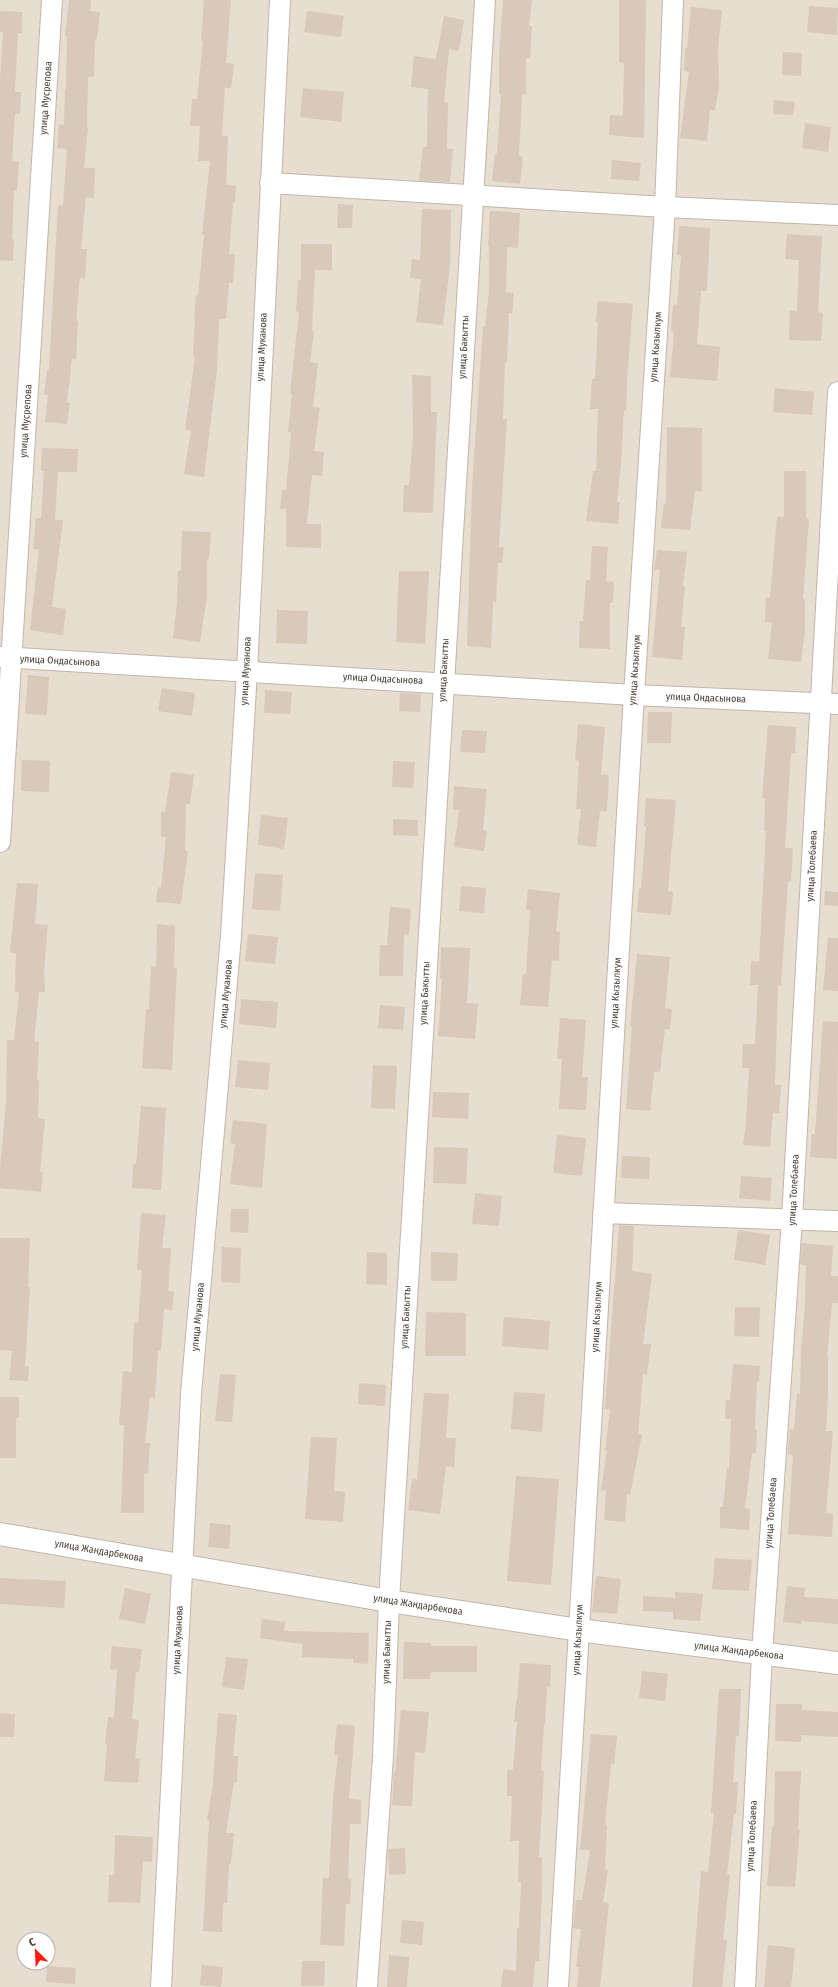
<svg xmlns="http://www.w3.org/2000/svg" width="838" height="1987" viewBox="0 0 838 1987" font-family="'Fira Sans Condensed',sans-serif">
<rect width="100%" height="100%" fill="#f2ece2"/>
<path fill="#e7ddd0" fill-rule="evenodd" d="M 0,0 L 838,0 L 838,1987 L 0,1987 ZM 24,1939 L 48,1939 L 48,1963 L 24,1963 Z"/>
<g fill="#d8c9ba">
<polygon points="69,0 91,0 90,11 100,12 97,39 95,39 94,77 88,77 87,127 88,127 84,168 95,168 94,198 86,197 81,249 87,249 85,279 80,278 76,321 78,321 76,359 72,359 67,403 70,403 67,424 45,422 48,395 44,395 47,370 49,370 58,205 63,206 67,149 57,148 59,124 64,125 65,90 66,90 67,36 65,36"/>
<polygon points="204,0 231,0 226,63 234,64 231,88 225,88 222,136 228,136 226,185 236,186 235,203 233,203 229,254 235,254 233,283 229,283 226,319 219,319 217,370 204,477 184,474 191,430 185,430 195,357 193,356 195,317 194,317 196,295 198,295 204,235 202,235 210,161 198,161 200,126 190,126 192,99 197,99 203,41 201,41"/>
<polygon points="503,0 532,0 529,26 532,26 530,58 526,58 526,94 522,94 519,156 523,157 520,184 492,181 495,154 497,154 501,94 499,94 499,56"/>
<polygon points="619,0 646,0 644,138 609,135 610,115 623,116 624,63 619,62"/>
<polygon points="809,6 838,8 837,35 807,32"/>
<polygon points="691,7 722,10 718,49 719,87 715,110 710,110 707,141 680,138 689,72 684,71 685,48 687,48"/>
<polygon points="0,11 22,12 22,33 18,33 15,92 21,92 20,114 15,114 12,161 19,162 17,191 14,191 12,239 14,239 13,261 0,260 0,79 3,32 0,32"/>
<polygon points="307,11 344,16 341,37 304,32"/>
<polygon points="444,16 464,20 459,51 449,49 444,102 448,102 447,149 453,149 450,182 419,181 423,147 427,147 428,89 411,87 414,56 436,59"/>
<polygon points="783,52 802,53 801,76 782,75"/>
<polygon points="303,88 344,92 341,122 300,117"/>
<polygon points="774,100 795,102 793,115 773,114"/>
<polygon points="805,123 831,127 828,152 802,148"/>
<polygon points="612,160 641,163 639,181 611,179"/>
<polygon points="338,204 353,205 352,228 337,228"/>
<polygon points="422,209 451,210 450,264 443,325 416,322 421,279 410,278 412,259 420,260"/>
<polygon points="490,211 520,213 518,248 507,247 506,292 514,293 512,313 509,313 507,362 505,362 503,419 507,419 499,547 504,547 502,563 498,563 496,602 493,602 491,648 467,646 472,487 483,327 485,327 489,291 489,246 488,246"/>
<polygon points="679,226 710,228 707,291 701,291 697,344 720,347 717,381 670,377 674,332 671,331 673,304 677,305 681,255 677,255"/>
<polygon points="787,234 822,236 818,312 823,313 821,341 789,340 790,311 797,311 799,260 785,259"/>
<polygon points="301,244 332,244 332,270 315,270 312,331 314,332 310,362 318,363 313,407 320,408 314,451 324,452 322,476 312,475 307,524 321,524 321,548 286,547 286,509 280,509 282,490 286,490 291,432 288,432 292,394 290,393 299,312 296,311 298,280 301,280"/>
<polygon points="598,301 633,304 627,380 626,411 624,410 621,463 617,502 620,502 618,524 586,521 593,471 596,471 598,409 590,409 592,379 595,379 598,322 596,321"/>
<polygon points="412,375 431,376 431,412 437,412 433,513 403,512 404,485 409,485 413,437"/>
<polygon points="775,388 814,392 812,415 773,412"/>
<polygon points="667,427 702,428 702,491 695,491 690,530 661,528 664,503 666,504"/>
<polygon points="42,448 78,449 77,472 58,472 55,520 63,520 52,607 66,609 63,635 30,630 39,550 33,549 36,518 41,518 44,471 41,471"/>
<polygon points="784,471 806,471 806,518 809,519 803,599 805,599 805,630 801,662 768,659 772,622 765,622 766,597 770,598 777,517 784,517"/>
<polygon points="182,531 211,532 209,559 207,559 207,596 200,642 173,638 177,603 178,571 181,571"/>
<polygon points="592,546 608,547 606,581 614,582 613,603 610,603 610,649 579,648 580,621 583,621 586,580 590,580"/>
<polygon points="657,550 687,552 683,586 685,586 681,627 685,627 682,660 652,657 660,570 654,570"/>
<polygon points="399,571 429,571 425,644 396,642"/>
<polygon points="277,610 308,611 307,644 276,643"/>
<polygon points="28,675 49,677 47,715 25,714"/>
<polygon points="162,688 195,693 192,716 158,711"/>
<polygon points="265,690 292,692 290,714 264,713"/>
<polygon points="400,693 421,694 420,712 399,711"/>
<polygon points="648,712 672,712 671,743 647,743"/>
<polygon points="578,724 605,727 601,774 609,775 607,811 600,811 596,847 577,845 581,809 576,809 579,761 575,760"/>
<polygon points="768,725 796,727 795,753 791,753 785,848 793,848 791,882 788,881 781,986 778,985 775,1085 781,1085 779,1113 773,1113 770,1147 743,1145 746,1123 749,1068 742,1068 743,1044 755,1044 758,985 750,985 751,961 759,962 766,831 764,831 765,798 762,798"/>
<polygon points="462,730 487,731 485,753 460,752"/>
<polygon points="22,760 50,761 49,792 21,791"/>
<polygon points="393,761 415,762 413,788 392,787"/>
<polygon points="171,772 194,775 190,804 186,804 185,851 188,851 181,904 156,902 158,887 161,888 166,837 161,837 161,812 165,812"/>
<polygon points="454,786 487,789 483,830 487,831 484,851 454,847 459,810 453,810"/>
<polygon points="646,798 676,800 668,891 673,892 671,915 637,912 639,889 641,889 646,826 644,826"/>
<polygon points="261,815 288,818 284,849 258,845"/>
<polygon points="393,819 418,820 418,836 393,835"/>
<polygon points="255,873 283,875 280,911 252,909"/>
<polygon points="17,883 38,884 35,924 48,925 44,971 45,992 39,992 34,1041 39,1042 37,1080 39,1080 38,1118 45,1119 40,1172 43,1172 41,1192 0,1188 0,1168 6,1103 7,1040 14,1040 19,992 15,992 16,953 10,952"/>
<polygon points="461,886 486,888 484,913 459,911"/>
<polygon points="528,889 560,893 556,931 560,932 559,961 552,960 548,1007 520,1005 523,974 526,974 530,911 526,910"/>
<polygon points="825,891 838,892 838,906 824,905"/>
<polygon points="390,907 411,909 409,935 404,934 403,976 379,976 380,945 387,945"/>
<polygon points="157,924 175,926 174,968 177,968 172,1070 142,1068 146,1009 149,1009 151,966 156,967"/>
<polygon points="248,934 278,937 275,964 245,961"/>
<polygon points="828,938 838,938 838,991 823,990"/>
<polygon points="441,947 470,948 467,1003 478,1004 475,1039 438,1036 442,979 440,979"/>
<polygon points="637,954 670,957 665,1008 672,1009 670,1029 665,1029 660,1072 654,1072 650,1111 626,1109 632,1027 630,1026"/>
<polygon points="241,999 278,1002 276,1028 239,1024"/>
<polygon points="380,1005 405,1007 403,1030 378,1028"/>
<polygon points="560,1018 586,1020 582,1077 588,1077 586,1110 559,1109 562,1059 557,1059"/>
<polygon points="823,1021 838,1022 837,1159 810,1157 812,1134 815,1134"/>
<polygon points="238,1060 270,1063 268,1090 235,1087"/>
<polygon points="373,1065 397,1066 395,1109 371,1108"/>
<polygon points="433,1092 469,1093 468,1119 432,1117"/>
<polygon points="141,1106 166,1108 161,1190 132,1188 133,1164 136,1164"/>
<polygon points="233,1120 267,1124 262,1188 230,1184 235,1144 230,1143"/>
<polygon points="557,1135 586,1138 582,1176 553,1173"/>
<polygon points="434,1147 468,1148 466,1184 433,1183"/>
<polygon points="622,1156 650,1157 649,1179 621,1178"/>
<polygon points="741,1176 772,1178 770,1201 739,1198"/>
<polygon points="475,1193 502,1196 499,1226 472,1224"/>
<polygon points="231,1209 249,1209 248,1233 230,1232"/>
<polygon points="141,1213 166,1215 162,1248 171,1248 168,1291 174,1292 172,1310 164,1309 161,1351 158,1351 155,1398 150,1397 145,1443 150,1443 148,1474 144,1474 144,1513 121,1513 124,1425 119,1425 123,1371 132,1372 134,1323 138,1323 142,1270 137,1270"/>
<polygon points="619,1225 634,1226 632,1271 652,1274 643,1344 651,1344 647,1375 643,1374 638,1434 642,1434 630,1495 627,1494 625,1522 604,1520 606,1491 601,1490 607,1451 605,1451 610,1409 605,1409"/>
<polygon points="738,1230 770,1235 765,1265 734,1260"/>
<polygon points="0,1238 30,1238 28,1287 30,1287 25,1366 29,1367 28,1381 9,1380 12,1351 0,1350"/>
<polygon points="802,1243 833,1246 831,1276 838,1276 838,1303 832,1303 827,1357 828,1357 828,1396 826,1431 833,1431 826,1513 833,1514 832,1537 788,1534 793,1455 788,1454 790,1429 794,1429 797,1394 800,1394 801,1350 805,1306 806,1265 800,1264"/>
<polygon points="222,1247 241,1248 240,1283 221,1282"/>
<polygon points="367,1252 387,1253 387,1285 366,1284"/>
<polygon points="431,1252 458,1253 457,1281 431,1281"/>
<polygon points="735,1307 760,1307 759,1337 734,1336"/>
<polygon points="426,1312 466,1313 466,1356 425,1356"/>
<polygon points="504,1317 550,1321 548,1350 502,1346"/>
<polygon points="733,1364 760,1366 759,1381 757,1381 755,1429 757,1429 756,1453 752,1453 745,1508 750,1509 749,1530 720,1528 720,1507 723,1507 727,1468 729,1469 731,1419 725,1419 726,1400 730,1400"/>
<polygon points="220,1374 236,1375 232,1422 215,1421"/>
<polygon points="359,1383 386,1385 385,1406 358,1404"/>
<polygon points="514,1392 545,1394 542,1432 511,1429"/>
<polygon points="424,1393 449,1394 446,1438 456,1438 454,1467 446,1466 440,1514 408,1510 412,1479 417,1480"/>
<polygon points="0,1397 19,1397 19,1418 16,1418 16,1458 0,1458"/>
<polygon points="311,1437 337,1438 334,1491 345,1492 343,1522 305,1519"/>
<polygon points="516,1476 559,1479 551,1585 507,1581"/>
<polygon points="210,1523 231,1525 229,1549 208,1547"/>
<polygon points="715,1558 752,1560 749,1591 712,1589"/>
<polygon points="596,1576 621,1579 617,1614 592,1612"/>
<polygon points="0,1578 66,1581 64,1608 0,1604"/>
<polygon points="787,1586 805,1588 804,1597 838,1599 838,1624 802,1621 801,1624 783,1622"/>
<polygon points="125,1588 151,1594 145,1624 119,1619"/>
<polygon points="675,1592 703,1594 700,1621 673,1619 673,1612 643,1611 643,1596 675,1598"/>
<polygon points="262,1619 285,1622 284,1631 369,1633 368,1664 353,1663 353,1659 302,1657 302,1644 260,1638"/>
<polygon points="404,1642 431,1643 431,1646 477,1646 477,1672 431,1672 430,1679 403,1679"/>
<polygon points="112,1646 142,1649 139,1672 136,1672 132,1719 139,1720 135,1758 140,1759 138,1783 104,1781 107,1744 105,1744 108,1717 114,1717 117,1670 110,1669"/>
<polygon points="226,1657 248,1659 244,1690 222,1687"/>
<polygon points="520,1663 551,1665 550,1687 547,1687 545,1724 544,1724 541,1771 544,1771 539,1857 542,1857 542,1891 539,1961 535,1961 533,1987 501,1987 503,1969 516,1971 517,1928 519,1928 521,1882 518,1882 519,1841 510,1841 512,1796 507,1796 507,1770 513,1770 517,1722 514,1722 516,1702 517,1702"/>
<polygon points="642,1671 668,1674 665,1701 639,1698"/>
<polygon points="719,1689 741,1689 739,1736 736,1736 733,1782 738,1782 736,1814 734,1814 727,1874 730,1875 723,1940 727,1940 722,1987 692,1987 701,1871 708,1872 714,1813 711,1813"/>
<polygon points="776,1704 802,1704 802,1710 838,1712 838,1737 801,1735 801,1742 775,1741"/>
<polygon points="401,1710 429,1712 425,1753 415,1752 412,1806 392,1805 394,1772 395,1772"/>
<polygon points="0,1713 15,1714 14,1737 0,1737"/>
<polygon points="218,1713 237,1715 233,1756 238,1756 237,1782 234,1782 226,1833 234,1833 231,1864 229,1864 227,1903 223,1903 222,1932 203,1931 209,1821 207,1820 213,1783"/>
<polygon points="337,1724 355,1726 349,1799 361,1800 361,1824 350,1824 348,1879 351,1879 350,1904 346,1904 344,1946 320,1945 323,1878 329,1878 333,1799 338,1755 334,1755"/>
<polygon points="591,1734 617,1736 614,1764 611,1763 605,1825 607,1825 605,1869 608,1870 603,1902 609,1903 600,1987 577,1987 579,1967 576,1967 581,1929 573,1928 576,1900 582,1900 590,1850 580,1850"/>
<polygon points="775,1771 801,1771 798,1829 800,1829 795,1887 767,1886 772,1827 774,1827"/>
<polygon points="115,1835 153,1837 152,1862 143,1861 140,1903 108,1902 109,1875 114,1875"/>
<polygon points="405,1848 406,1874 389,1875 388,1849"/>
<polygon points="402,1920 424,1922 422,1945 400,1943"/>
<polygon points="768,1945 795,1948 791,1987 764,1987"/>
<polygon points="389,1955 409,1957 407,1987 387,1987"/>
<polygon points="302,1961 325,1961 324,1986 301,1986"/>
<polygon points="202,1965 223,1967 221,1987 200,1985"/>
<polygon points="47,1966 76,1968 75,1984 46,1982"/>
</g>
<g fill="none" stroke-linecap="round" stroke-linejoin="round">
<g stroke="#c1b6a8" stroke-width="22">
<g id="minor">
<polyline points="270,183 665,207 838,215"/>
<polyline points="0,657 634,695 838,704"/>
<polyline points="0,842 52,0"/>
<polyline points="603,1213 838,1221"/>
<polyline points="161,1987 191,1394 231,936 247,671 280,0"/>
<polyline points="367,1987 383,1757 389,1601 485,0"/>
<polyline points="558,1987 634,695 665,207 673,0"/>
<polyline points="745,1987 762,1654 792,1219 838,392"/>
</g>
</g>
<g stroke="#c1b6a8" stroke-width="24">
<polyline id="tertiary" points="0,1534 389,1601 579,1630 838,1663"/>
</g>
<use href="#minor" stroke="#fff" stroke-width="20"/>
<use href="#tertiary" stroke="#fff" stroke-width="22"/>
</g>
<g text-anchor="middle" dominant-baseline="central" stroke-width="3" stroke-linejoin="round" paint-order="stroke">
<g font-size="10" fill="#443c33" stroke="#fff">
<text transform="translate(46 98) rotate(-86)">улица Мусрепова</text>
<text transform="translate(262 347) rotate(-87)">улица Муканова</text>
<text transform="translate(464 347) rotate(-87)">улица Бакытты</text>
<text transform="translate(656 347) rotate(-86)">улица Кызылкум</text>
<text transform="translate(26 421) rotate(-86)">улица Мусрепова</text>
<text transform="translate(60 661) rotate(3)">улица Ондасынова</text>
<text transform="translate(444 670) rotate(-87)">улица Бакытты</text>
<text transform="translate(635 670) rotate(-86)">улица Кызылкум</text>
<text transform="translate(246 671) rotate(-87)">улица Муканова</text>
<text transform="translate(383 679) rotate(3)">улица Ондасынова</text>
<text transform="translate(706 698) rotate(2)">улица Ондасынова</text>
<text transform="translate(812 866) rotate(-87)">улица Толебаева</text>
<text transform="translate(425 993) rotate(-87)">улица Бакытты</text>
<text transform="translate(616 993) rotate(-87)">улица Кызылкум</text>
<text transform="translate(226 994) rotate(-85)">улица Муканова</text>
<text transform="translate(794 1190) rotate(-87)">улица Толебаева</text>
<text transform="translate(198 1317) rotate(-85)">улица Муканова</text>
<text transform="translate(406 1317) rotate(-87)">улица Бакытты</text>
<text transform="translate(597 1317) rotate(-87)">улица Кызылкум</text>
<text transform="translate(771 1513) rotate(-86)">улица Толебаева</text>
<text transform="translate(99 1551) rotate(10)">улица Жандарбекова</text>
<text transform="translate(418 1605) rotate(9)">улица Жандарбекова</text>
<text transform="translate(178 1640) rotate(-87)">улица Муканова</text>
<text transform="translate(578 1640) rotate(-87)">улица Кызылкум</text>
<text transform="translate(739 1651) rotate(7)">улица Жандарбекова</text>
<text transform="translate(387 1652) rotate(-88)">улица Бакытты</text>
<text transform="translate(752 1836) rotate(-87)">улица Толебаева</text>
</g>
</g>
<g transform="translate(36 1951) rotate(336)"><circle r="19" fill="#ffffff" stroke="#b4b1ad"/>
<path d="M0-3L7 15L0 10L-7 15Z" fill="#ff190d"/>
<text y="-6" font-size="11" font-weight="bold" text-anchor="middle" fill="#443c33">С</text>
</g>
</svg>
